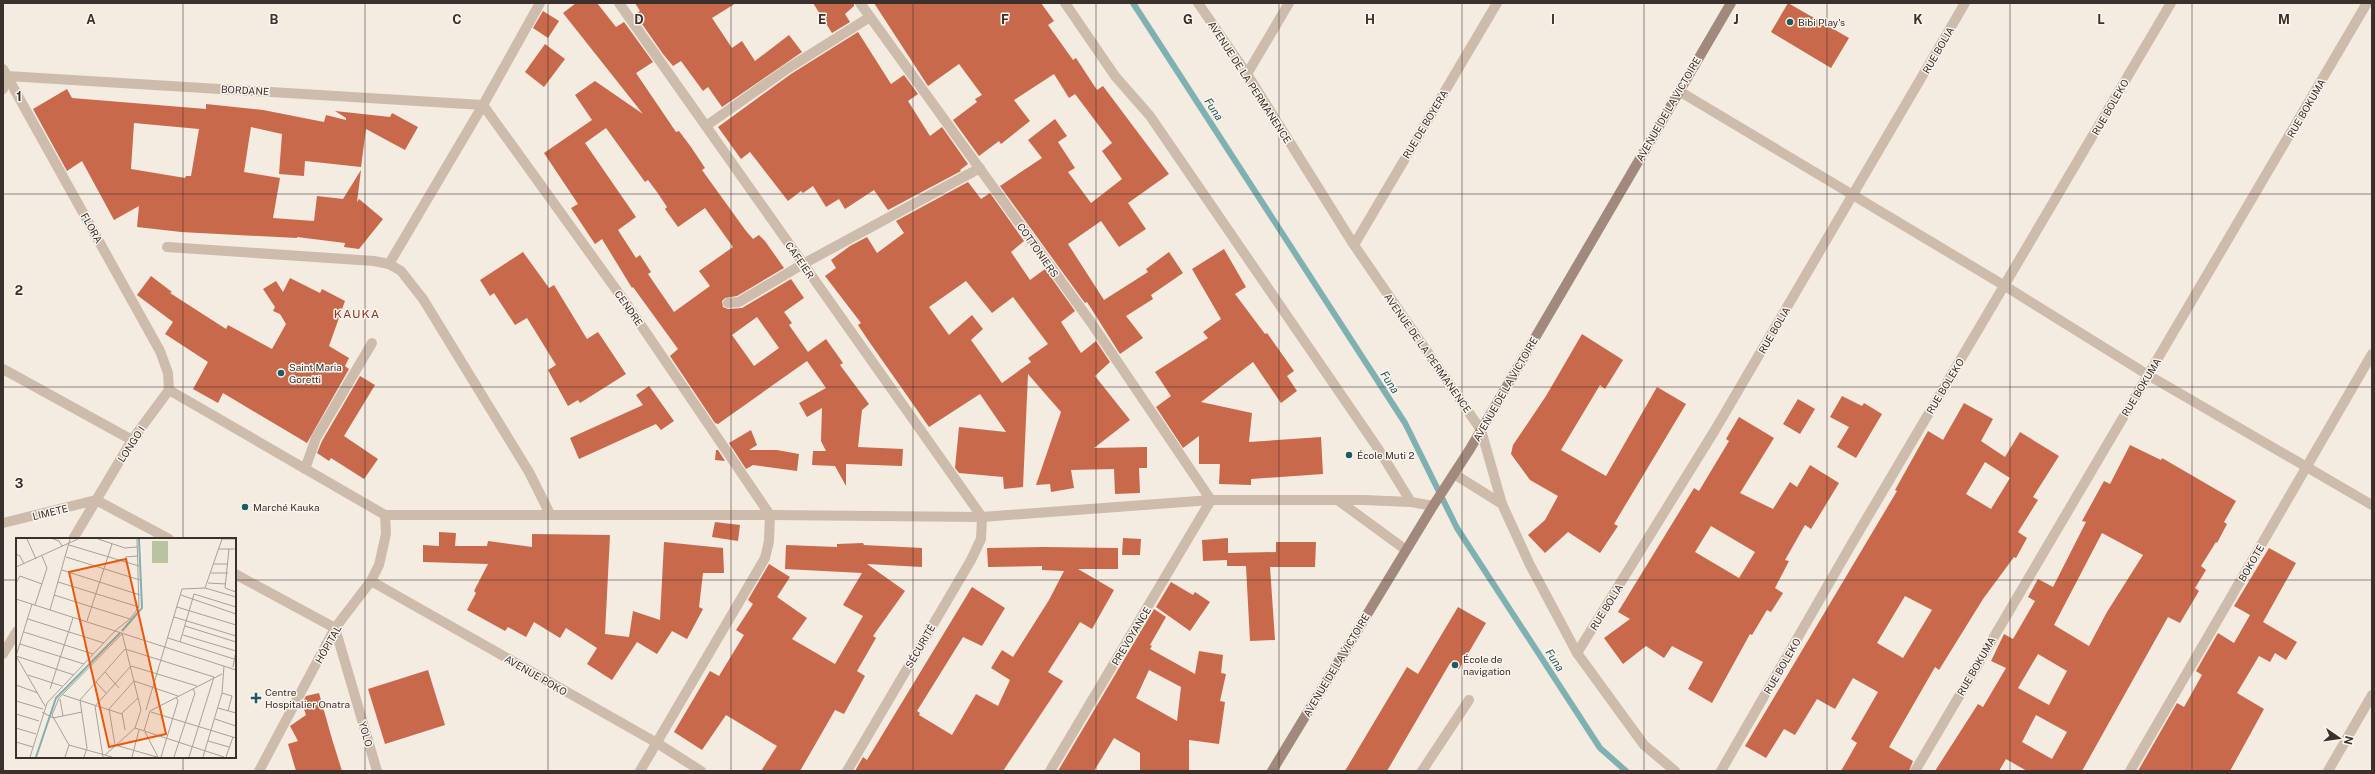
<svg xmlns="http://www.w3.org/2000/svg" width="2375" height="774" viewBox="0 0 2375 774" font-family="'Public Sans',sans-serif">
<rect width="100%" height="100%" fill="#f4ebe1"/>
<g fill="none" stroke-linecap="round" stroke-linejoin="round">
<polyline stroke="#7fb0b2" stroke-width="6" points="1133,3 1405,423 1457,528 1600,748 1626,771"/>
</g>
<g fill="#c8694b" fill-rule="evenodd">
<path d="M 576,3 L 597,3 L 616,27 L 624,22 L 653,62 L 636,73 L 676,132 L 679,131 L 691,147 L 705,168 L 702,170 L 746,231 L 753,239 L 759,235 L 765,241 L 784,268 L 737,296 L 725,298 L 722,301 L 723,307 L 728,309 L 742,308 L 791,279 L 804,298 L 784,312 L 792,323 L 789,325 L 808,352 L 826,339 L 843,363 L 840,365 L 869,404 L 862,410 L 858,447 L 903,449 L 902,466 L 846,464 L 846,486 L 835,466 L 812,465 L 813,451 L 826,451 L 821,441 L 822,408 L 807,417 L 799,403 L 826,388 L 807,361 L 718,424 L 715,423 L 670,356 L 678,349 L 633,287 L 632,288 L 602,239 L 595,244 L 571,208 L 578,204 L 544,153 L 592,120 L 575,95 L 595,81 L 643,114 L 563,13 ZM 606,128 L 645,182 L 648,180 L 657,192 L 667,207 L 665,209 L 678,227 L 705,208 L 733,247 L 699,271 L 710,286 L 674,312 L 648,274 L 651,272 L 640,255 L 636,258 L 618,230 L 636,217 L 585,143 ZM 757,317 L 779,348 L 754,366 L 732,335 Z"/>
<polygon points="635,3 736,3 712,18 732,48 742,41 755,61 789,35 802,52 722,107 708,87 703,91 681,61 673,66 663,54 635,14 640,11"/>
<polygon points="813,3 854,3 854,6 845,14 850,22 832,33"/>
<polygon points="874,3 1041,3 1054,21 1048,25 1073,60 1076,58 1097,90 1103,86 1169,174 1128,203 1146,229 1119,247 1101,221 1068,244 1104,300 1148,272 1146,269 1169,252 1183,273 1151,295 1153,299 1126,316 1143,338 1120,354 1087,302 1085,303 1000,186 1042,158 1028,140 1055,119 1067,136 1058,142 1075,168 1068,172 1091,203 1122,179 1102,151 1112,143 1075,94 1069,98 1054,74 1014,100 1030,121 1001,144 999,141 979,156 953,120 977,102 975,99 982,95 959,64 928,86"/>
<polygon points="1788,3 1849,38 1831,68 1771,32"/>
<polygon points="543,11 559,21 548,38 533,28"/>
<polygon points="858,32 891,84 904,75 918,94 908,101 930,136 942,127 968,164 960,170 961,171 888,210 874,190 845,209 839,199 826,207 813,186 803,193 801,191 788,201 750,152 741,159 718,127 791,74"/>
<polygon points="545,44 565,59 544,87 525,72"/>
<path d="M 67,89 L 72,98 L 206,109 L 206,104 L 263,110 L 324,122 L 326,115 L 346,120 L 346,118 L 335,111 L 390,117 L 392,113 L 418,127 L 405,150 L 366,129 L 361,167 L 305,161 L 304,176 L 279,174 L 282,134 L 251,127 L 244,172 L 280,178 L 273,218 L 314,221 L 317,196 L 343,199 L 361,170 L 357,202 L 359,199 L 383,219 L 359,249 L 344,247 L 345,243 L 297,237 L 297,238 L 181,232 L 137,227 L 139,206 L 114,220 L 82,161 L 67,171 L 33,109 ZM 134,123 L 199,129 L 191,176 L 186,176 L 185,178 L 131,169 Z"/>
<path d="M 968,182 L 981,199 L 990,193 L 1024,241 L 1011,252 L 1030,280 L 1045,269 L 1075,311 L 1061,322 L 1081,353 L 1096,341 L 1110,362 L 1095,376 L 1130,420 L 1094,448 L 1147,447 L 1147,468 L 1139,468 L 1140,493 L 1115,494 L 1114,469 L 1071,470 L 1074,488 L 1051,492 L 1050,484 L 1036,485 L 1061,412 L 1028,374 L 1023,487 L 1004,489 L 1003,477 L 959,473 L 955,468 L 959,427 L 1006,432 L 980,394 L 929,427 L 868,340 L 858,325 L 861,323 L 825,276 L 836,268 L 831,260 L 850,246 L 867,237 L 877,253 L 904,233 L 896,221 ZM 966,281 L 992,313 L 1013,297 L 1048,344 L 1028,358 L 1031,362 L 1002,383 L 971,340 L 983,329 L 972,315 L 949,335 L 929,307 Z"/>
<polygon points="1224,249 1246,287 1235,294 1265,334 1267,333 1294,371 1287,376 1297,391 1281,403 1253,362 1201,402 1252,413 1249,442 1321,437 1323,474 1251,479 1251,485 1219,484 1220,464 1199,464 1199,436 1183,448 1156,407 1171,396 1155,372 1208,338 1203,332 1221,319 1192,269"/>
<polygon points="523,252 549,288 554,285 587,339 598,332 626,374 580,403 578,400 568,406 548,370 556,365 527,318 515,325 494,293 490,296 480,280"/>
<polygon points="151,276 172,292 170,293 226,329 228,325 272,349 286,324 280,314 273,311 275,307 263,289 276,281 283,292 290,278 320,293 322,289 345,301 329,346 349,358 345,366 349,369 307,443 223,393 218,403 193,389 208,362 165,334 173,322 137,295"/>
<polygon points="1582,334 1623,360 1605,389 1600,385 1561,450 1606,476 1657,387 1686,404 1614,524 1618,526 1600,553 1568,532 1545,553 1528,535 1545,520 1558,496 1530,480 1511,454 1513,445 1546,396"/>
<polygon points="360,376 375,385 344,436 378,459 364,479 331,458 329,461 317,453 322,441"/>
<polygon points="649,386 674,421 661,430 656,424 579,459 570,438 643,405 636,395"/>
<polygon points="1842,396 1862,406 1864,403 1882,414 1856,458 1837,447 1849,427 1830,417"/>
<polygon points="1798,399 1815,409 1800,434 1783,424"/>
<path d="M 1964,403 L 1993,419 L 1981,441 L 2005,457 L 2020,432 L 2059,456 L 2033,497 L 2038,500 L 2018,532 L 2027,538 L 2016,558 L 2014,557 L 1983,599 L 1939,670 L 1935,667 L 1889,747 L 1913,761 L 1909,771 L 1841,771 L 1857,743 L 1851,739 L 1878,692 L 1853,678 L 1835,709 L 1817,699 L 1795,735 L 1784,729 L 1766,758 L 1745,746 L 1897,491 L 1895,490 L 1928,431 L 1943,440 ZM 1985,462 L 2010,478 L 1991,509 L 1966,494 ZM 1905,596 L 1932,610 L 1903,658 L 1877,643 Z"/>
<path d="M 1739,417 L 1774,438 L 1740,493 L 1773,509 L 1790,482 L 1797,487 L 1810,465 L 1839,483 L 1811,529 L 1805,525 L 1785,560 L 1789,561 L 1775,588 L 1783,593 L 1771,612 L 1767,610 L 1752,635 L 1750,634 L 1712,703 L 1688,689 L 1703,662 L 1672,646 L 1664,658 L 1646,646 L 1623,664 L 1604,638 L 1630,619 L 1618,612 L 1694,488 L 1699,491 L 1729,441 L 1726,439 ZM 1711,526 L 1755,552 L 1739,578 L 1695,552 Z"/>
<polygon points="751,430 757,445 749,450 777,450 799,454 797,471 753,465 746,469 729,443"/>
<path d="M 2130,445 L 2161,460 L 2162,458 L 2236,501 L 2224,522 L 2227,524 L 2217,543 L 2216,542 L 2201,566 L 2206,570 L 2195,588 L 2199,591 L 2180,623 L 2168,617 L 2082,771 L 2027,771 L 2006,759 L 1999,771 L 1935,771 L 1978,704 L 1983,707 L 2006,668 L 1991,661 L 2004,634 L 2013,639 L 2035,601 L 2028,597 L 2038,579 L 2053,587 L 2086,522 L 2082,521 L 2104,481 L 2110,484 ZM 2102,533 L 2143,555 L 2107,612 L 2089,646 L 2054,625 ZM 2038,654 L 2067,671 L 2049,705 L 2018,688 ZM 2036,715 L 2067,732 L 2052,759 L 2022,742 Z"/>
<polygon points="716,450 718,450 725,461 715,460"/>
<polygon points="715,522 740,525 738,541 712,537"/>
<polygon points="439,532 456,533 455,546 487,546 488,541 532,547 532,534 610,535 605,634 629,637 633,611 660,620 664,542 723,548 724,573 703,573 699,607 703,609 687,639 672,631 657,654 637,642 612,680 587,664 597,648 566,628 560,638 534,622 526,637 508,627 505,631 467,610 476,593 474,591 488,564 423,562 423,545 439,546"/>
<polygon points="1123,538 1141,539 1140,555 1122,555"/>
<polygon points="1228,538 1228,553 1276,552 1276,542 1316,542 1315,567 1270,567 1275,640 1250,641 1246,566 1227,566 1227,560 1203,561 1202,540"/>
<polygon points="863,543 864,545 922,548 922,567 867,564 905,591 873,636 876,638 857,671 865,676 844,714 835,710 800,771 761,771 777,746 726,715 702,750 674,732 710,671 719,676 744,635 736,630 753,604 748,600 769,564 790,577 777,597 807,618 792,639 835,664 863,616 843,605 862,573 785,569 786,545 837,547 837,544"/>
<polygon points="1043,547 1118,548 1118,569 1078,569 1114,590 1092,629 1080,622 1048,672 1063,681 1003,771 855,771 863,757 867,760 972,587 1005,608 982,646 963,637 917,711 920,713 919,715 952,735 976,694 998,706 1010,680 991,668 1002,650 1013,657 1049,600 1064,571 1042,570 1042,566 988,567 987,548"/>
<polygon points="2269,548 2296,563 2263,622 2297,642 2286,660 2275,653 2270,662 2259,656 2237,693 2264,709 2230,771 2138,771 2177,703 2184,707 2202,675 2196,671 2218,633 2234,643 2250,615 2234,606"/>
<polygon points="1171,582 1193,595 1195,592 1210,602 1190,631 1156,607"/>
<polygon points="1458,607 1486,623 1459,669 1450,663 1387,771 1345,771 1407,667 1418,674"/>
<path d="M 1154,609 L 1166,617 L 1150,645 L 1152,646 L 1150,649 L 1195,674 L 1199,651 L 1223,655 L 1221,673 L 1226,674 L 1220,701 L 1225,702 L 1219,744 L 1189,740 L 1189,771 L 1140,771 L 1140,753 L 1114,738 L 1094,771 L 1058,771 ZM 1149,670 L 1181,687 L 1177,721 L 1136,698 Z"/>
<polygon points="428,670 445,725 385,744 368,689"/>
<polygon points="319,693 332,739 342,771 296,771 288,744 298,741 290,726 306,715 302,703 306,696"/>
</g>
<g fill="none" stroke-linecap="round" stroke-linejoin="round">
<g stroke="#cdbbac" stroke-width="10">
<polyline points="305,469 316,438 372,343"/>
<polyline points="1422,771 1469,700"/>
</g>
<g stroke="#cdbbac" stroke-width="10">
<polyline points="619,3 982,517 981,539 971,560 847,771"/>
<polyline points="860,3 1090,321 1211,500 1050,771"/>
<polyline points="1065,3 1115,76 1150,116 1379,450 1411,502"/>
<polyline points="3,69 160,351 168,373 169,390"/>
<polyline points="1247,74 1289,3"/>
<polyline points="3,89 7,76 483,105"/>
<polyline points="1679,91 2005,286 2148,375 2372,505"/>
<polyline points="483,105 628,306 770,515 769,541 765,558 640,771"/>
<polyline points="706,126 787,69 870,17"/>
<polyline points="1354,245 1497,3"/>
<polyline points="167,247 374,261 389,264 401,271 423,299 529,472 550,514"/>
<polyline points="389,264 483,105 540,3"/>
<polyline points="728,303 739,302 803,264 980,168"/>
<polyline points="3,369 132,440"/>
<polyline points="169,390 385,515 770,515 982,517 1211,500 1364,500 1411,502 1433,506"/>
<polyline points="96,500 169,539"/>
<polyline points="1339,501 1406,550"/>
<polyline points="3,523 96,500"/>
<polyline points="73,539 132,440 169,390"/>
<polyline points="235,574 335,628 377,771"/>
<polyline points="371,581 657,743 701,771"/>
<polyline points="1577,653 1715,430 1965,3"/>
<polyline points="3,654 17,631"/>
<polyline points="259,771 335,628 371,581 379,565 386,534 385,515"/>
<polyline points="1721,771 1851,545 2171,3"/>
<polyline points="1915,771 2367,3"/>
<polyline points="2130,771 2372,354"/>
<polyline points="2328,771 2372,695"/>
</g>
<g stroke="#cdbbac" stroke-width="10">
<polyline points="1198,3 1247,74 1354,245 1481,430 1502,504 1530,565 1577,653 1644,745 1675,771"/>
<polyline points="1454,474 1502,504"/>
</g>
<polyline stroke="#a18a7d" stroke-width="10" points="1272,771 1433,506 1470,449 1731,3"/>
</g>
<path fill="none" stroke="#3b302b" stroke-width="1" stroke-opacity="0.55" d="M 183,3 L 183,539M 365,3 L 365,771M 548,3 L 548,771M 731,3 L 731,771M 913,3 L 913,771M 1096,3 L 1096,771M 1279,3 L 1279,771M 1462,3 L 1462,771M 1644,3 L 1644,771M 1827,3 L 1827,771M 2010,3 L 2010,771M 2192,3 L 2192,771M 3,194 L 2372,194M 3,387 L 2372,387M 3,580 L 17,580M 235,580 L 2372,580M 183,757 L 183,771"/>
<g fill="#1f5a5e" stroke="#fbf5ee" stroke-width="1.5">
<circle cx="1790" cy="22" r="4"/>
<circle cx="281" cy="373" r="4"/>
<circle cx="1349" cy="455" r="4"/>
<circle cx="245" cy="507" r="4"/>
<circle cx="1455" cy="665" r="4"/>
<path d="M254 692h4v4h4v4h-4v4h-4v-4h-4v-4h4z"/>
</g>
<g text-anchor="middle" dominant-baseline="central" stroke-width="3" stroke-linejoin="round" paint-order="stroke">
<g font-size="10" fill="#3b302b" stroke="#fbf5ee" text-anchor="start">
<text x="1798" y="22">Bibi Play's</text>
<text x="289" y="367">Saint Maria<tspan x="289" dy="12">Goretti</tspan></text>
<text x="1357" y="455">École Muti 2</text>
<text x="253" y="507">Marché Kauka</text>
<text x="1463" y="659">École de<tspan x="1463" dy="12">navigation</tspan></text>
<text x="265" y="692">Centre<tspan x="265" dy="12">Hospitalier Onatra</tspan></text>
</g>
<g font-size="10" fill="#3b302b" stroke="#fbf5ee">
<text transform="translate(1938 50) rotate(-60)">RUE BOLIA</text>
<text transform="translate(1250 82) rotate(57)">AVENUE DE LA PERMANENCE</text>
<text transform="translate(245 90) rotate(3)">BORDANE</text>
<text transform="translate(2110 107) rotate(-60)">RUE BOLEKO</text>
<text transform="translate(2306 108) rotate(-60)">RUE BOKUMA</text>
<text transform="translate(1668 109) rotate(-60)">AVENUE DE LA VICTOIRE</text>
<text transform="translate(1425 124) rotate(-59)">RUE DE BOYERA</text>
<text transform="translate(92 228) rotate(61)">FLORA</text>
<text transform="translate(1038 250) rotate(55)">COTTONIERS</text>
<text transform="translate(800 260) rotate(55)">CAFEIER</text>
<text transform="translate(629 308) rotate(55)">CENDRE</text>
<text transform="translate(1774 330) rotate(-60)">RUE BOLIA</text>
<text transform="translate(1428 353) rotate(55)">AVENUE DE LA PERMANENCE</text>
<text transform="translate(1945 386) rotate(-59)">RUE BOLEKO</text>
<text transform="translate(2141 387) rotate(-59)">RUE BOKUMA</text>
<text transform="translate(1505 389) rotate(-60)">AVENUE DE LA VICTOIRE</text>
<text transform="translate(131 444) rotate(-57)">LONGO I</text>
<text transform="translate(50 512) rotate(-14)">LIMETE</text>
<text transform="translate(2251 563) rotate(-60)">BOKOTE</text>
<text transform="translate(1606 607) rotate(-58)">RUE BOLIA</text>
<text transform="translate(1131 636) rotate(-59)">PREVOYANCE</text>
<text transform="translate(328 644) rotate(-60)">HÔPITAL</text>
<text transform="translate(920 646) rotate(-60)">SÉCURITÉ</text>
<text transform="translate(1336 665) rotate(-59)">AVENUE DE LA VICTOIRE</text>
<text transform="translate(1782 666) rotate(-60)">RUE BOLEKO</text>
<text transform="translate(1976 666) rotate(-60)">RUE BOKUMA</text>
<text transform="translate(536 675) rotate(30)">AVENUE POKO</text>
<text transform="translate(366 734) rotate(74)">YOLO</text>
</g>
<g font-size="11" font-style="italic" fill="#1f5a5e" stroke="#fbf5ee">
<text transform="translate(1214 109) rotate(57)">Funa</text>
<text transform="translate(1390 382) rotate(57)">Funa</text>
<text transform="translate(1555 660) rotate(57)">Funa</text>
</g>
<g font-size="12" letter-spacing="1" fill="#8c3b22" stroke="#fbf5ee">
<text x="357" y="314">KAUKA</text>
</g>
</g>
<g transform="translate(16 538)">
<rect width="220" height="220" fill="#f4ebe1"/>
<path d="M 136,3 L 152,3 L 152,25 L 136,25 Z" fill="#b8c4a0"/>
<path fill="none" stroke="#7fb0b2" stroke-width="2" d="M 106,93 L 126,70 L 123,1M 20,219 L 40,160 L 104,95"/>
<path fill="none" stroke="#aaa098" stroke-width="1" d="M 11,1 L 20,21M 37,1 L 43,3 L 46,8M 82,1 L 109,10 L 121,9M 205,1 L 220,1M 53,7 L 123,28M 203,11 L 220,11M 213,11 L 209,50 L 220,54M 0,16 L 4,18 L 8,26M 50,19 L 124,42M 109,19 L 122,18M 198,26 L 212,26M 0,29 L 62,1M 46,32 L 124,57M 195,35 L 212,35M 42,44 L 123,69M 0,45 L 4,38 L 26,46M 192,45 L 210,46M 189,50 L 206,1M 38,57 L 114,81M 165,57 L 220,76M 0,61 L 220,132M 19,67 L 31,30 L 26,18M 161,69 L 220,87M 34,72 L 54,1M 158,79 L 220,98M 12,81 L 88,105M 71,83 L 96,6M 169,88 L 220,104M 8,94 L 77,116M 106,95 L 125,172 L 119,190M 167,97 L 220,113M 152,100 L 218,121M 164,104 L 178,56 L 220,69M 4,106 L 68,126M 0,118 L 58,137M 0,118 L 29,168M 0,118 L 16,66M 217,129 L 220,113M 89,134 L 103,150M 12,137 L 46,148M 80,144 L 90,155M 0,147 L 22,155M 34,151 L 57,80M 206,155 L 216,158 L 212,173M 47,157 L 106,176M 44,161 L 47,178M 0,163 L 27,171M 202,170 L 220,175M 93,171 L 118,143 L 162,158M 93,171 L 99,207 L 141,219M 130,172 L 166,51 L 189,50 L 220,59M 26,174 L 37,180 L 66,174M 135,174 L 220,200M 0,176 L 23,183M 199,181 L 220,188M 0,190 L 20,196M 119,190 L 208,219M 109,192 L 106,175 L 122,160M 128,193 L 134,173 L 206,136M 129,194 L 142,219M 192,203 L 213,209M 0,204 L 17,209M 89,217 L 119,190M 14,219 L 31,165 L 100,92 L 114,81 L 123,69 L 121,1M 49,219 L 53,207M 68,219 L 71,210 L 64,162 L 109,111 L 198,139 L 173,219M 87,219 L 79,168 L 115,128 L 181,148M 96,219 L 53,207 L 36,177 L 43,160 L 106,96M 116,219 L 123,192M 145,219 L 162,163 L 160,159M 158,219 L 179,155 L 177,151M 187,219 L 206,155 L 208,128M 210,219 L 217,199"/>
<path fill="#e8590c" fill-opacity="0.15" stroke="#e8590c" stroke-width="2" d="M 110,21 L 150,196 L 93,209 L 53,34 Z"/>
<rect width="220" height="220" fill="none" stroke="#3b302b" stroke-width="2"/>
</g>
<g font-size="13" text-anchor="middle" font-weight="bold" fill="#3b302b" stroke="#fbf5ee" stroke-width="3" stroke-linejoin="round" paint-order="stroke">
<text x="91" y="24">A</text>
<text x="274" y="24">B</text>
<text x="457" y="24">C</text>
<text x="639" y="24">D</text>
<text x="822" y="24">E</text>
<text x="1005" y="24">F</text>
<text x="1188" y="24">G</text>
<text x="1370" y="24">H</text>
<text x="1553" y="24">I</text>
<text x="1736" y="24">J</text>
<text x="1918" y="24">K</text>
<text x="2101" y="24">L</text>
<text x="2284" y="24">M</text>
<text x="19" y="101">1</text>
<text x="19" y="295">2</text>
<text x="19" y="488">3</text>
</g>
<rect width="2375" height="774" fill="none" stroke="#3b302b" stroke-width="8"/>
<g transform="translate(2339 738) rotate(103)" stroke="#fbf5ee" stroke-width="3" paint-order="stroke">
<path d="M0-3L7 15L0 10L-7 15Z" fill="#3b302b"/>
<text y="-6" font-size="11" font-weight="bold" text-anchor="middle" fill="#3b302b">N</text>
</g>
</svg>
